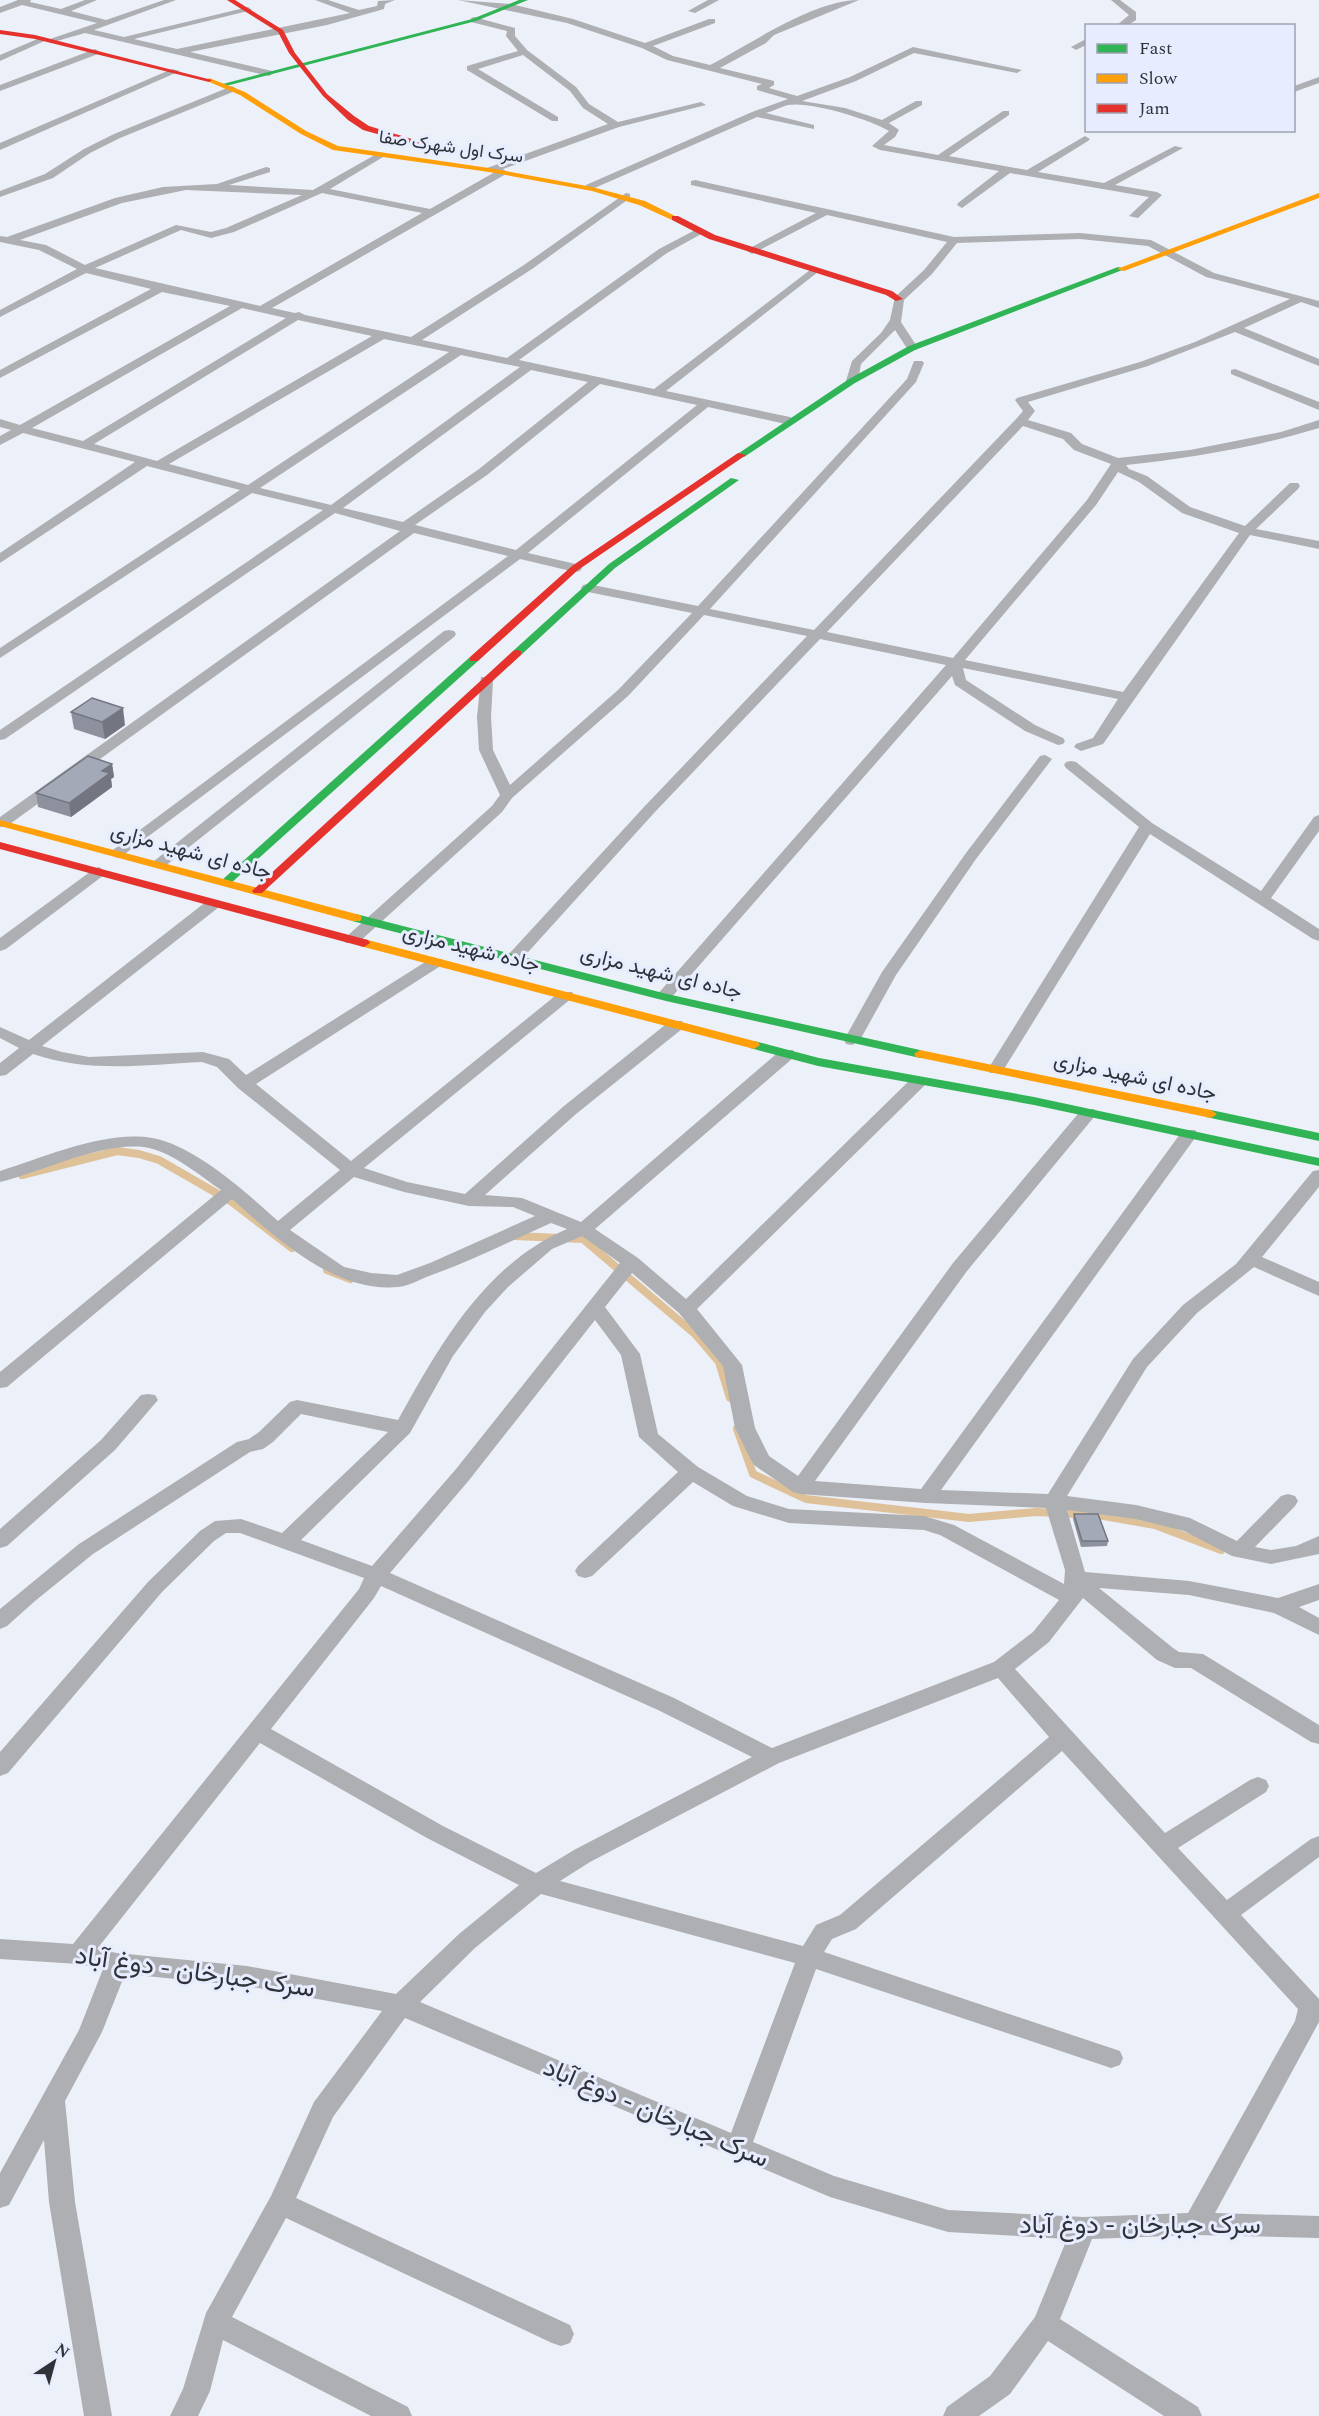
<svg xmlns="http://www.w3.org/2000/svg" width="1319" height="2416" viewBox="0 0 1319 2416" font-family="Spectral,Vazirmatn,serif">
<rect width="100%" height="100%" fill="#ecf0f9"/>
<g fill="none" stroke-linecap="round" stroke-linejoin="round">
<g stroke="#dec198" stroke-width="8">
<polyline points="22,1175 117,1151 139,1154 159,1160 232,1202 292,1248"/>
<polyline points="515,1236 583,1239 695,1334 719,1362 730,1398"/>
<polyline points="327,1270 350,1279"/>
<polyline points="737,1429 753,1474 806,1499 969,1518 1036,1512 1098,1515 1155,1525 1221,1550"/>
</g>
<g fill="#adafb2" fill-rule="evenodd">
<polygon points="18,0 31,0 30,2 61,9 85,0 97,0 71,11 106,20 164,0 176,0 94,30 124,37 248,7 252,10 134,39 177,49 350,13 315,0 328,0 359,10 377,6 378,1 395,0 385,4 384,9 327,25 190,52 272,71 274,73 269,76 85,33 50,43 50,39 97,23 22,5 0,13 0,7"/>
<path d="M 458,0 L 511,4 L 573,19 L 645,43 L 709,19 L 715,19 L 715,23 L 653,46 L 673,56 L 710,65 C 751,44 813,0 859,0 L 774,35 L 766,43 L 720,68 L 774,81 L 774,85 L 769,88 L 797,96 L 850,77 L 913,47 L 1022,70 L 1017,73 L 914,53 L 856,81 L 802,101 L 845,108 L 882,120 L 916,101 L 922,101 L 922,105 L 889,123 L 899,130 L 895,137 L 884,145 L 938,155 L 1003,111 L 1009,111 L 1009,115 L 949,156 L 1027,170 L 1085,136 L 1090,139 L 1088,141 L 1038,172 L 1104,183 L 1175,146 L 1183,148 L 1115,185 L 1157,192 L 1162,195 L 1138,218 L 1129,216 L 1149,197 L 1010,173 L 962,208 L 957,205 L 958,203 L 999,171 L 880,150 L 872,146 L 889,131 C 869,119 810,101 788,105 C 781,107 773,111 766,113 L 814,125 L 814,129 L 757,117 L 590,190 L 585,187 L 586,185 L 752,112 L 788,99 L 757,90 L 757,86 L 762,84 L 667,60 L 642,48 L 567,23 Z"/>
<polygon points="708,0 719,0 695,13 688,11"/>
<polygon points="1111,0 1120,0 1136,12 1136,20 1127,26 1116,26 1129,15"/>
<path d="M 474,17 L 515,28 L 515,36 L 527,50 L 576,87 L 589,104 L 618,122 L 701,102 L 706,105 L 619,127 L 503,169 L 507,172 L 506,174 L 272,308 L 295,313 L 299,312 L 305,315 L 411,337 L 524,265 L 626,193 L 630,194 L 630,198 L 532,269 L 422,340 L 507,358 L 659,249 L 699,228 L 703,229 L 703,233 L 667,253 L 519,360 L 654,389 L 814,267 L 819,270 L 818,272 L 666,391 L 790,417 L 796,421 L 790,425 L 708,407 L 528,553 L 580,565 L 582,568 L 580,571 L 575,572 L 520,559 L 122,856 L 117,858 L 109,853 L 508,556 L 414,533 L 7,826 L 0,827 L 0,817 L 400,531 L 335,513 L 5,739 L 0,740 L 0,730 L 323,510 L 252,493 L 0,658 L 0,648 L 240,490 L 147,466 L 0,563 L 0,553 L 135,462 L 23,433 L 0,445 L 0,436 L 11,430 L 0,427 L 0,419 L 20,425 L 230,306 L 162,292 L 0,378 L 0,370 L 151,289 L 86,273 L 0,317 L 0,310 L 77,269 L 39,250 L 0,242 L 0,236 L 7,237 L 115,198 L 163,187 L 217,184 L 266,167 L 270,168 L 270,172 L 229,185 L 313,190 L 380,152 L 385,155 L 383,157 L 330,189 L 430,209 L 495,172 L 487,172 L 487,168 L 608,124 L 583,108 L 570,91 L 523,55 L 478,69 L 558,117 L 558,121 L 552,121 L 467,70 L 467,66 L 518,51 L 506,36 L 507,31 L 471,22 L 471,18 ZM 186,190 L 302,195 L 226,228 L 211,232 L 176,225 L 85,265 L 46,245 L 20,240 L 122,203 ZM 322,193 L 422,213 L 260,306 L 95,268 L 181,230 L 211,238 L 234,232 ZM 242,308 L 286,318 L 83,441 L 32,428 ZM 298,320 L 372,336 L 157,461 L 94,444 ZM 384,339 L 449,352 L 248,485 L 169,464 ZM 461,355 L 520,367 L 331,505 L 260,488 ZM 531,370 L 588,382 L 479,469 L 403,522 L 343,508 ZM 600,384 L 697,405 L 516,550 L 415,525 L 487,475 Z"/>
<polygon points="42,37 49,39 0,61 0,55"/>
<polygon points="1086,39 1086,45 1076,50 1071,47"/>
<polygon points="95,49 100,52 98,54 0,91 0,85"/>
<polygon points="172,69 180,71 0,150 0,143"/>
<polygon points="1319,77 1319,83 1294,92 1294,86"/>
<polygon points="232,86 237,89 235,91 120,138 90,153 53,178 0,197 0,191 45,174 84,149 114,134"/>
<path d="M 695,180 L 954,237 L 1080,233 L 1151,240 L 1214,273 L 1319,301 L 1319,308 L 1301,302 L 1244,328 L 1319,359 L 1319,366 L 1235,332 L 1148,366 L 1028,402 L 1035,411 L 1028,420 L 1071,433 L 1082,444 L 1118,458 L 1190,450 L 1281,432 L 1319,420 L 1319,428 C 1256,447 1191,458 1126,465 L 1129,469 L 1147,476 L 1190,507 L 1245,526 L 1290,483 L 1298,483 L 1300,486 L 1298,489 L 1256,529 L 1319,541 L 1319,549 L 1250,535 L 1103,744 L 1081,751 L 1074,747 L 1076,744 L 1093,738 L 1118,699 L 963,668 L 966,680 L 1035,725 L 1063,738 L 1065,741 L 1063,744 L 1058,745 L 1025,731 L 955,685 L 952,676 L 670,999 L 658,999 L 656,996 L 946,665 L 820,639 L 654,813 L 520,961 L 508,961 L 506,958 L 508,955 L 644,807 L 807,636 L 704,615 L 628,696 L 512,798 L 502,812 L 358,943 L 346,943 L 344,940 L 346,937 L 492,806 L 500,795 L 479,750 L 477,717 L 481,677 L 491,677 L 493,680 L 491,717 L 493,750 L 510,785 L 618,690 L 692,613 L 583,591 L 581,588 L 583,585 L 588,584 L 698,606 L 907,379 L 914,361 L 922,361 L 924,363 L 916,382 L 710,609 L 814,630 L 1017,418 L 1023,411 L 1015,400 L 1017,398 L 1140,362 L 1195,342 L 1290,299 L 1206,277 L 1148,246 L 1080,239 L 957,243 L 932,274 L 904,300 L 901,322 L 918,348 L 916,350 L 908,350 L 895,330 L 861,364 L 858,381 L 852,384 L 846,381 L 852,361 L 881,333 L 890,320 L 895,297 L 924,270 L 947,242 L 827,215 L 752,254 L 747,251 L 748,249 L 816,213 L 691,185 L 691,181 ZM 1023,426 L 1063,439 L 1074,450 L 1111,464 L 1087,500 L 953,658 L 827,632 ZM 1118,472 L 1139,482 L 1182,513 L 1239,533 L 1123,692 L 965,660 L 1096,505 Z"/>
<polygon points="1235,369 1319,402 1319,410 1231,374 1231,370"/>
<polygon points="449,630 454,631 456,634 454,637 164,867 154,867 151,864 154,861 444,631"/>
<polygon points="1045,755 1052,759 976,859 896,975 860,1040 852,1045 846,1044 844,1040 882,972 966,853 1040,756"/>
<polygon points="1071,761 1076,762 1152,823 1261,891 1314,817 1319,815 1319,831 1271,898 1319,929 1319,941 1313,939 1150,834 1004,1069 1002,1073 990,1073 988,1069 1139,827 1066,768 1064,765 1066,762"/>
<polygon points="99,867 107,872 104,875 6,949 0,951 0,938 94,869"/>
<path d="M 213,899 L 221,904 L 219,907 L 42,1046 L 62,1052 L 89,1057 L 203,1052 L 229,1059 L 246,1075 L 430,959 L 442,959 L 444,962 L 442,965 L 256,1084 L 351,1161 L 560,992 L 572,992 L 574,995 L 572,998 L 364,1168 L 407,1182 L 465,1194 L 564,1106 L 670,1021 L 682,1021 L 684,1025 L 682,1029 L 576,1114 L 485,1195 L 522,1198 L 581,1222 L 781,1050 L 793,1050 L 795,1054 L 793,1058 L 595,1229 L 638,1258 L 686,1299 L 912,1078 L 924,1078 L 927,1082 L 924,1086 L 697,1309 L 742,1365 L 755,1428 L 769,1456 L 798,1476 L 953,1263 L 1082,1109 L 1094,1109 L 1097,1113 L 1094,1117 L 967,1271 L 815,1481 L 921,1489 L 1183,1130 L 1195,1130 L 1198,1134 L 1195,1138 L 941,1490 L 1048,1494 L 1133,1359 L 1183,1305 L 1236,1264 L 1313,1171 L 1319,1170 L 1319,1187 L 1262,1257 L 1319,1282 L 1319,1296 L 1254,1267 L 1197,1313 L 1147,1367 L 1067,1496 L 1136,1505 L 1190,1518 L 1237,1541 L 1281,1496 L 1288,1494 L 1295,1496 L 1298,1501 L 1295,1506 L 1255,1547 L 1271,1550 L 1296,1546 L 1319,1536 L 1319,1554 L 1271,1564 L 1232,1556 L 1184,1531 L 1136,1519 L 1067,1510 L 1085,1572 L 1189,1581 L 1278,1598 L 1319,1584 L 1319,1600 L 1299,1607 L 1319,1618 L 1319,1635 L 1274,1613 L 1189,1595 L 1099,1588 L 1173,1648 L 1179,1652 L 1203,1654 L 1319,1725 L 1319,1744 L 1311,1742 L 1191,1668 L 1175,1668 L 1157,1660 L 1083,1598 L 1049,1642 L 1015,1669 L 1165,1833 L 1250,1780 L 1258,1777 L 1266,1780 L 1269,1786 L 1266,1792 L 1178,1848 L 1227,1900 L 1311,1839 L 1319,1836 L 1319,1857 L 1241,1915 L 1319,1999 L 1319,2022 L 1215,2213 L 1319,2216 L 1319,2238 L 1195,2235 L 1092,2239 L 1060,2319 L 1198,2407 L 1202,2416 L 1164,2416 L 1048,2341 L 1010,2394 L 979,2416 L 943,2416 L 947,2407 L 990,2376 L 1035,2317 L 1067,2239 L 948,2232 L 830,2197 L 405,2018 L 333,2117 L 296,2198 L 570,2325 L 574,2334 L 570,2343 L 561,2346 L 552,2343 L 286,2218 L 232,2317 L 408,2407 L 412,2416 L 371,2416 L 223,2340 L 210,2391 L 198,2416 L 170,2416 L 183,2389 L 206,2313 L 271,2196 L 314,2102 L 382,2011 L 247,1986 L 125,1974 L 102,2032 L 65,2101 L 75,2202 L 112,2416 L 84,2416 L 49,2202 L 44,2140 L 9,2205 L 0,2208 L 0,2173 L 79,2030 L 103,1969 L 79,1964 L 0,1959 L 0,1939 L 73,1944 L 359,1589 L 364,1578 L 240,1533 L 226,1533 L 214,1541 L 162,1592 L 8,1773 L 0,1776 L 0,1752 L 148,1582 L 200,1531 L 215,1521 L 241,1519 L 282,1533 L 388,1432 L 301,1414 L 273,1442 L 263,1449 L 250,1452 L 93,1554 L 35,1601 L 7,1626 L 0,1629 L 0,1609 L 79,1544 L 237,1442 L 249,1439 L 259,1432 L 290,1402 L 297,1400 L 398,1420 C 440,1345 484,1265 567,1229 L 551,1223 C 511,1241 471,1261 429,1276 C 419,1280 408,1286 398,1287 C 335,1293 276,1238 232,1199 L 7,1387 L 0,1388 L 0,1372 L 221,1190 C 199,1175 175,1154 149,1148 C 108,1139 41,1172 0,1182 L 0,1171 C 45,1157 105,1130 152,1138 C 194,1145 247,1193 278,1221 L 340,1170 L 238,1088 L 217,1067 L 202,1062 C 142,1065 90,1073 33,1054 L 6,1075 L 0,1076 L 0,1063 L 19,1048 L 0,1038 L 0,1027 L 29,1040 L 207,901 ZM 354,1177 L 404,1192 L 469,1206 L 513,1207 L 535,1216 L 430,1263 L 397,1275 L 371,1273 L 344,1267 L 290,1230 ZM 582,1236 L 620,1263 L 456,1469 L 372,1566 L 301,1540 L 410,1433 L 453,1356 L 485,1312 L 508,1287 L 552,1249 ZM 632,1273 L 679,1313 L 723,1366 L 735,1428 L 751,1460 L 754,1465 L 793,1492 L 800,1494 L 926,1503 L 1046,1508 L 1065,1570 L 1064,1584 L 954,1525 L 924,1516 L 789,1509 L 747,1496 L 698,1467 L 658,1434 L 640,1354 L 605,1307 ZM 595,1320 L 621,1355 L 639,1437 L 678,1472 L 578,1566 L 575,1571 L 578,1576 L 585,1578 L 592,1576 L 693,1482 L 733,1506 L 789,1523 L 924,1530 L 940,1535 L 1059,1600 L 1033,1632 L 994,1662 L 772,1748 L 674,1698 L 390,1573 L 470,1479 ZM 381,1586 L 658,1710 L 752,1757 L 574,1850 L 536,1873 L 443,1826 L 271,1729 L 374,1598 ZM 998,1678 L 1049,1737 L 840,1915 L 816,1925 L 803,1946 L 560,1881 L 590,1862 L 779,1763 ZM 260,1743 L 427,1838 L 519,1885 L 459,1934 L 396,1994 L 247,1966 L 117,1953 L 97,1949 ZM 1062,1751 L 1298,2009 L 1295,2021 L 1188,2213 L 1084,2217 L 948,2210 L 834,2176 L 753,2142 L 816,1969 L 1111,2068 L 1120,2065 L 1123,2058 L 1120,2051 L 824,1952 L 832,1939 L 856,1929 ZM 541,1894 L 795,1963 L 731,2133 L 420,2002 L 475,1948 Z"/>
<polygon points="148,1394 155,1395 158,1400 115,1450 7,1546 0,1548 0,1529 101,1440 141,1395"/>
</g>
<g fill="#30b455" fill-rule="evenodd">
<polygon points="519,0 528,0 476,21 222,87 219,85 472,19"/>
<polygon points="1118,267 1125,269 915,350 855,383 744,457 736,455 849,379 909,346"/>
<polygon points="731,478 739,480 615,568 521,655 513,655 513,651 609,564"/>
<polygon points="474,656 478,657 478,661 230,884 222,884 220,882 222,880 470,657"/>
<polygon points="356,914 667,994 920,1050 926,1054 920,1058 666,1001 352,921 350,918 352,915"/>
<polygon points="754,1041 819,1058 1034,1097 1319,1158 1319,1166 1034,1105 818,1066 750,1048 748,1045 750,1042"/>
<polygon points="1211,1110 1319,1133 1319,1141 1206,1117 1205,1114 1206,1111"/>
</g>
<g fill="#ff9f0a" fill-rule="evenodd">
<polygon points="209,78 245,92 306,131 338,146 489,168 592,187 645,201 679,218 672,220 639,205 592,191 489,172 333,150 301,134 240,95 207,81"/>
<polygon points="1319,193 1319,198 1124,271 1117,269"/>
<polygon points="0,820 360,915 362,918 360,921 352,921 0,826"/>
<polygon points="364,939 758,1042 760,1045 754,1049 360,946 358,943"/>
<polygon points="920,1050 1211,1110 1217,1114 1211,1118 916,1057 914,1054"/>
</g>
<g fill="#e5322d" fill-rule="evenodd">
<polygon points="227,0 235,0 283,30 295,53 327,94 354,116 369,126 445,149 445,153 363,130 348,120 323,96 289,53 278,32"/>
<polygon points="0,30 35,35 212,80 209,82 35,39 0,34"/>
<polygon points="672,216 678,216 715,235 892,291 903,299 896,301 886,295 709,239 672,220"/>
<polygon points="738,453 746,455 578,570 478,661 470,661 470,657 572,566"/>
<polygon points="517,650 521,651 521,655 262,893 254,893 252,891 254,889 513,651"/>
<polygon points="0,842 368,940 370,943 364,947 360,946 0,849"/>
</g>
</g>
<g fill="#8d919e">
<polygon points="71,712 125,725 105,739 74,729"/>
<polygon points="112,764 114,777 111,779 112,787 71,817 38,807 36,793"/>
<polygon points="1074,1514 1108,1541 1107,1546 1081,1547 1073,1519"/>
</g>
<g fill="#737681">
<polygon points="123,708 125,725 105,739 102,722"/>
<polygon points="112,764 114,777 111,779 112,787 71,817 69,803 102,771"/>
</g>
<g fill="#a4a9b8" stroke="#737681" stroke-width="1.5">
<polygon points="92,698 123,708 102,722 71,712"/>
<polygon points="88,756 112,764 102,771 110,773 69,803 36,793"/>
<polygon points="1074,1514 1098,1514 1108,1541 1082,1541"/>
</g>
<g text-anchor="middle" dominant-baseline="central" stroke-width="6" stroke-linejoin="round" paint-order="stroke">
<g font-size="18" fill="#2f3238" stroke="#e7edfe">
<text transform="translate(451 147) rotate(8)">سرک اول شهرک صفا</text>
</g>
<g font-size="21" fill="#2f3238" stroke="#e7edfe">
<text transform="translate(191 852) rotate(15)">جاده ای شهید مزاری</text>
<text transform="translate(471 949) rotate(14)">جاده شهید مزاری</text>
<text transform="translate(661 973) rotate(14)">جاده ای شهید مزاری</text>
<text transform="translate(1135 1077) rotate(12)">جاده ای شهید مزاری</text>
</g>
<g font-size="26" fill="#2f3238" stroke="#e7edfe">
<text transform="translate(195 1972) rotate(8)">سرک جبارخان - دوغ آباد</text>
<text transform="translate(656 2113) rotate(23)">سرک جبارخان - دوغ آباد</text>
<text x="1140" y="2225">سرک جبارخان - دوغ آباد</text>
</g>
</g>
<rect x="1085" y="24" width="210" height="108" fill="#e7edfe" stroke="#9da2af" stroke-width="1.5"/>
<rect x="1097" y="44" width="30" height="9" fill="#30b455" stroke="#9da2af" stroke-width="1.5"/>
<text x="1139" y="54" font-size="18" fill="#2f3238">Fast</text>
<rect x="1097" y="74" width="30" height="9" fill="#ff9f0a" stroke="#9da2af" stroke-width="1.5"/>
<text x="1139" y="84" font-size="18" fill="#2f3238">Slow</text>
<rect x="1097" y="104" width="30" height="9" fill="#e5322d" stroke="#9da2af" stroke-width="1.5"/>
<text x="1139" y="114" font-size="18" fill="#2f3238">Jam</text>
<g transform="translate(54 2362) rotate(36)" stroke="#e7edfe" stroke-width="4.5" paint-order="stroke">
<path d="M0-4.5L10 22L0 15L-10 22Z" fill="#2f3238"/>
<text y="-9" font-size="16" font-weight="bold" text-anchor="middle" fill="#2f3238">N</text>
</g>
</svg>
